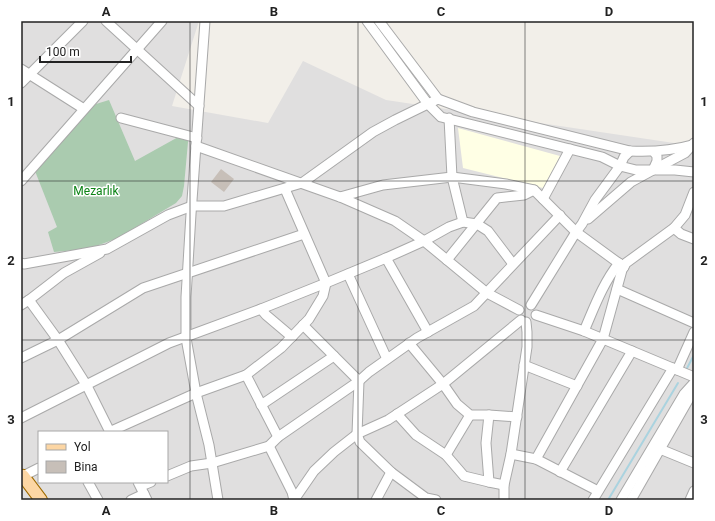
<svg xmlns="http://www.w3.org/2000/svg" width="715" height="521" viewBox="0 0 715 521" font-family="Roboto,sans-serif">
<rect width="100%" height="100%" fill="#f2efe9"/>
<path fill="#e0dfdf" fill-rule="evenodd" d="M 21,21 L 199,21 L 172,106 L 268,123 L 303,61 L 386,100 L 694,146 L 694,500 L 21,500 ZM 39,432 L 167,432 L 167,482 L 39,482 Z"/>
<polygon fill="#ffffe5" points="458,128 560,156 543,188 463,168"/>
<polygon fill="#aacbaf" points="109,100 135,161 189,131 184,186 182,196 176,203 118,238 88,249 54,252 48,232 57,227 35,171 74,126 96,104"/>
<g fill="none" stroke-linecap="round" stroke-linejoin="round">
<g stroke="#aad3df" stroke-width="2">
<polyline points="686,370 694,355"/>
<polyline points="608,500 678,383"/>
</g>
</g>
<polygon fill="#c7bfb8" points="221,169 234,179 224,192 211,182"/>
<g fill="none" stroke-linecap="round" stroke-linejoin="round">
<g stroke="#a9a9a9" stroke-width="11">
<g id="minor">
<polyline points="106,21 199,106"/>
<polyline points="205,21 191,214 186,297 186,338 196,393 209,445 218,500"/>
<polyline points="367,21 428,104 441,117 602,157 620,166 636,170 653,170 685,153 694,143"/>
<path d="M 379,21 L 438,99 L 473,112 L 630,151 C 651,152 671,151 692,145"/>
<polyline points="21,69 84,109"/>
<polyline points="21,83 83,21"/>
<polyline points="121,118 197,138"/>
<polyline points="449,118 452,177 463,222"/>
<polyline points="196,146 340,197 395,221 424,241 487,293 519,310"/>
<polyline points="656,170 675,170 694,172"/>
<polyline points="21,181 162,21"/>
<polyline points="340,197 383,185 452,177 506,184 534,190 576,232 624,267"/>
<polyline points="543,199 570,149"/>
<polyline points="588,219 631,182 653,170 657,161 657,156 654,152"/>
<polyline points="674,228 681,234 694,239"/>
<polyline points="386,258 428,332"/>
<polyline points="447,260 497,198 524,195 534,190"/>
<polyline points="21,263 24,264 107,249 168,215 192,206 224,206 302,183 373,132 395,120 438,99"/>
<polyline points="348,274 387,359"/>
<polyline points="617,289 694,323"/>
<polyline points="29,300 58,340 87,386 110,432"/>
<polyline points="21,305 29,300 64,273 100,253"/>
<polyline points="531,305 576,232 582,224 595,200 620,166 624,157 630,151"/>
<polyline points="261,309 266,315 292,337"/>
<polyline points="536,315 584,331 694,377"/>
<polyline points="303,325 359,381 357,434 360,442 391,472 426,498 436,500"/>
<path d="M 584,331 C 594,308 603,283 619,263"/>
<polyline points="409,343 443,384 457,404 470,415 489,415 517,417"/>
<polyline points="21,358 58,340 143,288 304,234"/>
<polyline points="524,365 577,386"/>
<polyline points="677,370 694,332"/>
<polyline points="246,375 278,437"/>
<polyline points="261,405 334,356"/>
<polyline points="397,414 416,435 446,455 464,476 489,482"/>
<polyline points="489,415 486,443 489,482 504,485"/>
<polyline points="21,418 169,343 261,309 326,283 386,258 424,241 449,227 463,222 477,224 488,231 513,264"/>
<polyline points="109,432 196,393 246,375 281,348 309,319 323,296 326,283 285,189"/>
<polyline points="269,446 292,492 294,500"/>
<polyline points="655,447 694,463"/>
<polyline points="511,454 536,459 598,491"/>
<polyline points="446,455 470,415"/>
<polyline points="536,459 603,339 622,270 626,263 674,228 685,215 694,192"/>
<polyline points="560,472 632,351"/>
<polyline points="23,476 39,468"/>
<polyline points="167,476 191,466 212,463 269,446 278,437 359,381 369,372 417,338 474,306 560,215"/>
<polyline points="88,482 98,500"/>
<polyline points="138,482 147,500"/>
<polyline points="141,486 151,482"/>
<polyline points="131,500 144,494"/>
<polyline points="294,500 314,471 334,452 357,434 388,420 443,384 521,320"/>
<polyline points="376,500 391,472"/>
<polyline points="504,500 504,485 511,454 527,347 527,332 526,322"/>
<polyline points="593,500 673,368"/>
<polyline points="621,500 684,394 694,383"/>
<polyline points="631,500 691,395"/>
<polyline points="690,500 694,491"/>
</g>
</g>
<g stroke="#a06b00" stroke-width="14">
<polyline id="major" points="21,477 23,476 41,500"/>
</g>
<use href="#minor" stroke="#fff" stroke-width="9"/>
<use href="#major" stroke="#fcd6a4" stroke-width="12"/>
</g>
<path fill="none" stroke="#222" stroke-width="1" stroke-opacity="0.55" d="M 190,21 L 190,500M 358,21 L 358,500M 525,21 L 525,500M 21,181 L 694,181M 21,340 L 694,340"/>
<g text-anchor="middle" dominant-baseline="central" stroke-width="3" stroke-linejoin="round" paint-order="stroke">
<g font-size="12" fill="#0c8416" stroke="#fff">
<text x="96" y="191">Mezarlık</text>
</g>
</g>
<rect width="715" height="521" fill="none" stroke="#ffffff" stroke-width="44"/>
<rect x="38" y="431" width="130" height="52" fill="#ffffff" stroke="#a7a7a7"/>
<rect x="46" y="444" width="20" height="6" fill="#fcd6a4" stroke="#a7a7a7"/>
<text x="74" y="451" font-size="12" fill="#222222">Yol</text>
<rect x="46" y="461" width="20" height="12" fill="#c7bfb8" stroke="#a7a7a7"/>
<text x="74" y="471" font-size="12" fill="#222222">Bina</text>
<path d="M40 56v6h91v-6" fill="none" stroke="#222222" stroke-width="2"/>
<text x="46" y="56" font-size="12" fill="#222222" stroke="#ffffff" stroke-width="3" paint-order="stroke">100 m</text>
<rect x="22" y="22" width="671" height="477" fill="none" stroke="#222" stroke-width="1.5"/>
<g font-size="13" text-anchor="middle" font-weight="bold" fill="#222">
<text x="106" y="16">A</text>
<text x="274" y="16">B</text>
<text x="441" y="16">C</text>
<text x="609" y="16">D</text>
<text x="11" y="106">1</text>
<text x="704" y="106">1</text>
<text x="11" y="265">2</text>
<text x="704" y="265">2</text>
<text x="11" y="424">3</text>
<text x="704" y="424">3</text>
<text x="106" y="515">A</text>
<text x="274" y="515">B</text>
<text x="441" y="515">C</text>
<text x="609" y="515">D</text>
</g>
</svg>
